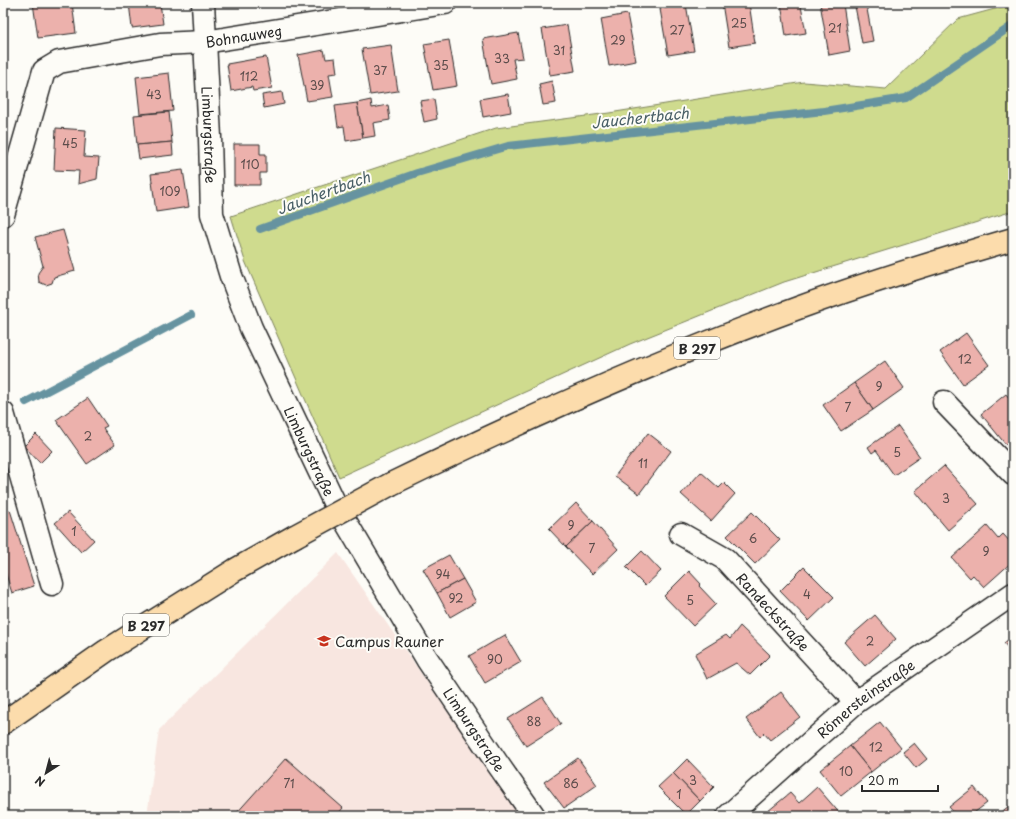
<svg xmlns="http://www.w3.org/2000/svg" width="1016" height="819" viewBox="0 0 1016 819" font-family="'Playpen Sans',sans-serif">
<rect width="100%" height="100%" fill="#fdfcf7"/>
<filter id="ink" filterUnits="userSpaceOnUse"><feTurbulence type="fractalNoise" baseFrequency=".025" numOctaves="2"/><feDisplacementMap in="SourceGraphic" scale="8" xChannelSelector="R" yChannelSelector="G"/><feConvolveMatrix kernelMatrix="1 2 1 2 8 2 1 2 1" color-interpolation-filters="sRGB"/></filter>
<g filter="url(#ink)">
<polygon fill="#f8e6e0" points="338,553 520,816 147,816 159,730"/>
<polygon fill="#cfdb8e" stroke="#7d835c" points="1013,4 1013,211 784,282 630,344 339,477 245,261 231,216 496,128 609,113 804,82 886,89 958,19"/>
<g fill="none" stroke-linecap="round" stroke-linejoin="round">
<g stroke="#6693a0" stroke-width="8">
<polyline points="260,229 417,173 508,146 824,111 906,98 1013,25"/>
<polyline points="26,402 191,315"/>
</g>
</g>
<g fill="#ecb1ac" stroke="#2b2b2b">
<polygon points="33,3 72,3 76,33 38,38"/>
<polygon points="129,3 160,3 163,24 132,28"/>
<polygon points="722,3 749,3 755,43 729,47"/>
<polygon points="781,3 810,3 810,4 801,6 806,33 786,36"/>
<polygon points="820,3 843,4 850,51 829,55"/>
<polygon points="686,4 694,51 668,55 660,9"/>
<polygon points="866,4 873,41 862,43 855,6"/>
<polygon points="627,14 636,61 609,66 601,19"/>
<polygon points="567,25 575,71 550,75 542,29"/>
<polygon points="518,33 523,58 513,59 517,79 491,84 483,39"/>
<polygon points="449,40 457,86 433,90 424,44"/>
<polygon points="391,45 398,91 370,95 362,49"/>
<polygon points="324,50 326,59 335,58 337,73 329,74 333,97 307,101 298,55"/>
<polygon points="266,57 272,88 253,91 252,87 231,91 227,64"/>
<polygon points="169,73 173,111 140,114 136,77"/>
<polygon points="552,81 556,103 543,105 539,84"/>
<polygon points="282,92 284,104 264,108 262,95"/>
<polygon points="508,94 511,112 483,117 480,99"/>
<polygon points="434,99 437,119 424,122 420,101"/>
<polygon points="371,100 372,108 388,105 390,120 373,123 375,136 363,138 357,103"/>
<polygon points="357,103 363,138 346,141 344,126 338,127 335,106"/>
<polygon points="169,112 172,142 137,145 134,115"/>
<polygon points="56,128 86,130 84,157 99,158 97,179 78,184 79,171 54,170"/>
<polygon points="172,142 173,155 139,159 137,145"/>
<polygon points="234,144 260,144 260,154 266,154 266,173 260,173 260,185 234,185"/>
<polygon points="183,170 189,207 156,212 151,174"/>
<polygon points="63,230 75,271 54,277 52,283 46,285 39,282 38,273 43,266 35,237"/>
<polygon points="966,333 989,365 963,384 940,352"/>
<polygon points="885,361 904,388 873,410 854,383"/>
<polygon points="854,383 873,410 841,431 823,405"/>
<polygon points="1006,394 1013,403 1013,440 1006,445 981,414"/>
<polygon points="88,398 107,426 103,428 115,445 87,464 56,420"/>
<polygon points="898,426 920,457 894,475 876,450 872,453 868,447"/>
<polygon points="648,433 671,451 639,494 615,476"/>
<polygon points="36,434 52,451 40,463 24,446"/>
<polygon points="944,466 978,504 948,530 915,491"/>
<polygon points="701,472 719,488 724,483 735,494 711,521 681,494"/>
<polygon points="576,503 593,521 566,547 549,529"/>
<polygon points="10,510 34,586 12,593 3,565 3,512"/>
<polygon points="68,512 94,540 81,552 55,523"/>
<polygon points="752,512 780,540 755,564 727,536"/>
<polygon points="593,521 618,549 592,574 566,547"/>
<polygon points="987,526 998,539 1003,534 1013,545 1013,561 984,587 973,575 970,578 952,558"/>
<polygon points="642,551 661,571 645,586 626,567"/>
<polygon points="449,555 463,579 437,593 423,569"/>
<polygon points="804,567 834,597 809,621 780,591"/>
<polygon points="689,571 701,584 699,586 716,604 693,626 664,596"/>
<polygon points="463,579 476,602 450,617 437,593"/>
<polygon points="875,615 896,639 865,666 844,642"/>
<polygon points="740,626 770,655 750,675 736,663 707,679 695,654 726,635 730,639"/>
<polygon points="505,635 521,662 485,683 469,656"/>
<polygon points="1013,636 1013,654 1004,643"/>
<polygon points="781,692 800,717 770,740 764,733 760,737 746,719"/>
<polygon points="543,697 561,724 526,746 508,719"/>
<polygon points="880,722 901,748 871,772 850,746"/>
<polygon points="914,743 927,759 916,768 903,752"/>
<polygon points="850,746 871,772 841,796 820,770"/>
<polygon points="286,758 343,808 336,816 234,816"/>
<polygon points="578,758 597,785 564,808 544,782"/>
<polygon points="687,759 714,787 700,801 673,773"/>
<polygon points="673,773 700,801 686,815 658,787"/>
<polygon points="817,787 842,816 762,816 790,793 799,803"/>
<polygon points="974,787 987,803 970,816 957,816 949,807"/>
<polygon points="1013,803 1013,816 996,816"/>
</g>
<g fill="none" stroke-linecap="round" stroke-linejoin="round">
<g stroke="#2b2b2b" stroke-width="25">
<g id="street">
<path id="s1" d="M 203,3 L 210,137 L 212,214 L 231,276 L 251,328 L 334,502 L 427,659 L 497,763 L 534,816"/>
<path id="s2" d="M 3,215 L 44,71 L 59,62 L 160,44 L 205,42 L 445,3"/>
<polyline points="944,402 1013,474"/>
<polyline points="3,413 52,584"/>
<path id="s3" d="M 681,534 L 725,559 L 856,702"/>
<path id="s4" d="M 728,816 L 856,702 L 1013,594"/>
</g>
</g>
<g stroke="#2b2b2b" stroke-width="25">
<g id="primary">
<path d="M 391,484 C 524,419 659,359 798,308 C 869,282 941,260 1013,239"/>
<polyline points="3,723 106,651 235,570 295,536"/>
</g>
</g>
<use href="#street" stroke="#fdfcf7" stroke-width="22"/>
<use href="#primary" stroke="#fcdcac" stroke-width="22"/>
<g stroke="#2b2b2b" stroke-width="25" stroke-linecap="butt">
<polyline id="primary-bridge" points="295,536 391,484"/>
</g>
<use href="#primary-bridge" stroke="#fcdcac" stroke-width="22"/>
</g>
</g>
<defs>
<g id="school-bare" transform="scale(1.08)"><path d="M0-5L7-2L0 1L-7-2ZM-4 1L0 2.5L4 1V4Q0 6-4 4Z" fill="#c8321e" stroke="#fdfcf7" stroke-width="2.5" paint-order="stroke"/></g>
</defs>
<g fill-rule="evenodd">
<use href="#school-bare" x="324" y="641"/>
</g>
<g text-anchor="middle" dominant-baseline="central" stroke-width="4" stroke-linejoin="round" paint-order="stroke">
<g font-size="12" fill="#5b4c4b">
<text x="739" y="23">25</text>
<text x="835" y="28">21</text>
<text x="677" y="30">27</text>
<text x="618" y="40">29</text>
<text x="559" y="50">31</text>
<text x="502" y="58">33</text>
<text x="441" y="65">35</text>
<text x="380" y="70">37</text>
<text x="249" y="76">112</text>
<text x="317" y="85">39</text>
<text x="154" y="94">43</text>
<text x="70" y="143">45</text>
<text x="250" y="164">110</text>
<text x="170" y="191">109</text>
<text x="965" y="359">12</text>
<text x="879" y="386">9</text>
<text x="848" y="407">7</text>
<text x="88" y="436">2</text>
<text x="897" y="452">5</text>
<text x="643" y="463">11</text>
<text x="946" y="498">3</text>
<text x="571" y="525">9</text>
<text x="74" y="531">1</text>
<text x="753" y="538">6</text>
<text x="592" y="548">7</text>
<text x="986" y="551">9</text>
<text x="443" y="574">94</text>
<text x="807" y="594">4</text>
<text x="456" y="598">92</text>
<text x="690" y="600">5</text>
<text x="870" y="641">2</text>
<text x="495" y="659">90</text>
<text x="534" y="721">88</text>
<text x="876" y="747">12</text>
<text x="846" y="771">10</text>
<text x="693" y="780">3</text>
<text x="289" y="783">71</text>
<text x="571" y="783">86</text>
<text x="679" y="794">1</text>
</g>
<g fill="#fdfcf7" stroke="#6a6a68" stroke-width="1">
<rect x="674" y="337" width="46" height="22" rx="3"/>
<rect x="123" y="614" width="46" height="22" rx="3"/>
</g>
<g font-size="13" font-weight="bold" fill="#2b2b2b">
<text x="697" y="348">B 297</text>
<text x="146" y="625">B 297</text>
</g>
<g font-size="14" fill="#2b2b2b" stroke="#fdfcf7">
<text stroke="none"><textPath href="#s2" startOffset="354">Bohnauweg</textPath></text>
<text stroke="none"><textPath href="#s1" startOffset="132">Limburgstraße</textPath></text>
<text stroke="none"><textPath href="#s1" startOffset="468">Limburgstraße</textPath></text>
<text stroke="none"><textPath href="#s3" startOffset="122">Randeckstraße</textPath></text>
<text stroke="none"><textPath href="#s4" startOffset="181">Römersteinstraße</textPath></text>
<text stroke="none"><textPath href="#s1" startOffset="792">Limburgstraße</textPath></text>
</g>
<g font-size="14" fill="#2b2b2b" stroke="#fdfcf7" text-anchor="start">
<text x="335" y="641">Campus Rauner</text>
</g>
<g font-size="15" font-style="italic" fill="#495f66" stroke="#fdfcf7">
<text transform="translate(640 117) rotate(-6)">Jauchertbach</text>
<text transform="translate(323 192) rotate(-20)">Jauchertbach</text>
</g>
</g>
<rect width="1016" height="819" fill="none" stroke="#fdfcf7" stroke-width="16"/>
<rect x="8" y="8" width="1000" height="803" fill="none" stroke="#2b2b2b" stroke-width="1.5" filter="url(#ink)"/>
<g transform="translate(46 773) rotate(216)" stroke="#fdfcf7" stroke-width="3" paint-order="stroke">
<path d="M0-3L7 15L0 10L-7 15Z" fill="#2b2b2b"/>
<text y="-6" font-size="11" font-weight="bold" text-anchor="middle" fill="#2b2b2b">N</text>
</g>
<path d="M862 785v6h76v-6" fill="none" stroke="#2b2b2b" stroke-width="2"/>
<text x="868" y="785" font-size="12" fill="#2b2b2b" stroke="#fdfcf7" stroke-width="3" paint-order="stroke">20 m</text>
</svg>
